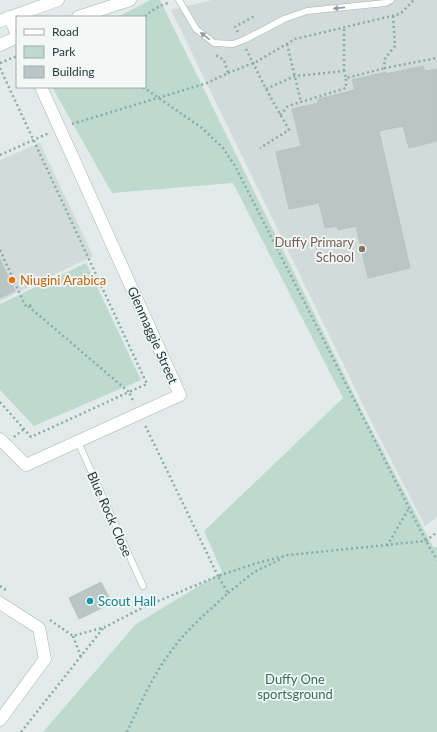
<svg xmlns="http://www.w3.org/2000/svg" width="437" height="732" viewBox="0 0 437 732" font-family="Lato,sans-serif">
<rect width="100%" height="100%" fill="#e3ebea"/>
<g fill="#d1dbd9">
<polygon points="212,0 437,0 437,517 425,526 368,415 171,10"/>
<polygon points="40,143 93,256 0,301 0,160"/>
</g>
<g fill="#bedace">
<polygon points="150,0 160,0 364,415 433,547 437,547 437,732 43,732 136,624 222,572 204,531 343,398 233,183 112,193 52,87 145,87 145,17 118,17"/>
<polygon points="86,263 141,380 34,426 0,390 0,304"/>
</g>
<g fill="#b9c6c4" stroke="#b6c4c3">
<polygon points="423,66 425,71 437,69 437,141 409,148 403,126 379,131 410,268 368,278 356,226 338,230 337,226 325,228 319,203 289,209 276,152 301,146 292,109 318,103 318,99 355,90 352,80 386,72 386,74"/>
<polygon points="0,259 15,291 0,298"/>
<polygon points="101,582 112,603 79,619 69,598"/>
</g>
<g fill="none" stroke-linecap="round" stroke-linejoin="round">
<g stroke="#a6b3b2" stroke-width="7">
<g id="lane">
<polyline points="179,0 196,29 214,43 233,44 246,39 284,19 307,11 385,3 391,0"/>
<polyline points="78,442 143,586"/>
</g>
</g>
<g stroke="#a6b3b2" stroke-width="13">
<g id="street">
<polyline points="9,17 17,34"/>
<polyline points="0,439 26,465 180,395 41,87"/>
<polyline points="0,603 39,628 45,659 0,720"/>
</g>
</g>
<g stroke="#9fb3b2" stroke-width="13">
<g id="secondary">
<polyline points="78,17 130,0"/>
<polyline points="0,21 58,0"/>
<polyline points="0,45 17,37"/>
</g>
</g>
<g stroke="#86acab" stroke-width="2.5" stroke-dasharray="2 3" stroke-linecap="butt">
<polyline points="393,16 395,46 384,60 385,68 437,58"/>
<path d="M 145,17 C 152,9 160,6 170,2"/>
<polyline points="238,32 235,27 256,15"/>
<polyline points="287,44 301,102"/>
<polyline points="246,49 266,89 289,130 260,148"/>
<polyline points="0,63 17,56"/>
<polyline points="0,68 147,384 129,392 134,403"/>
<polyline points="344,71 344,27"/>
<polyline points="228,73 256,62 295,39 400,14 414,0"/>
<polyline points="143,87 202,128 223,148 235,166 426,541 437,560"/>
<polyline points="266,89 295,76 344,71 346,78 385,68"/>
<polyline points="280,115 288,106 346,88 346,78"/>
<polyline points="72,124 207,83 228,73 224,60 214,54"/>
<polyline points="0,155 49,133"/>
<polyline points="0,250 25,305 28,306 33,305"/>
<polyline points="0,402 31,437 129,392 28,306"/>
<polyline points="14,437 24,429"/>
<polyline points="387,546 409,508"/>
<polyline points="0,586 6,590"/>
<polyline points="228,593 254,572 281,559"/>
<polyline points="142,595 141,601 144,607"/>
<polyline points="50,620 73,636 105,627 144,607 218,576 145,425"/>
<polyline points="73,636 81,657"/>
<polyline points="21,732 104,627"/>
<path d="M 127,732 C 141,701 156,669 178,642 C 193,624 211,609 228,593 L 218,576 L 254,564 L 288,555 L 426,541 L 437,532"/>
</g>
<use href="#lane" stroke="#fff" stroke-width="6"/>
<use href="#street" stroke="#fff" stroke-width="12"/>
<use href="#secondary" stroke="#fff" stroke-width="12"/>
</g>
<defs><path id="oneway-solid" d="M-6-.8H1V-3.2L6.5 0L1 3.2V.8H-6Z"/></defs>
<g fill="#929d9d">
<use href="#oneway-solid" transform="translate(339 8) rotate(174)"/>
<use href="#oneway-solid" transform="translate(205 36) rotate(-142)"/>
</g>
<circle fill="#8d6e63" stroke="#f3f8f7" stroke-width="1.5" cx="362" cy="249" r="4"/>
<circle fill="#e8710a" stroke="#f3f8f7" stroke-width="1.5" cx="12" cy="280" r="4"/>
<circle fill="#0f9aa8" stroke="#f3f8f7" stroke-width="1.5" cx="90" cy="601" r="4"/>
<g text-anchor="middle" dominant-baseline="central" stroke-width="3.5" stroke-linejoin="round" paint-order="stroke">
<g font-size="13" fill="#785e54" stroke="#f3f8f7" text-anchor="end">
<text x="354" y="242">Duffy Primary<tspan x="354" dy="15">School</tspan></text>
</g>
<g font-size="13" fill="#c56008" stroke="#f3f8f7" text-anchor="start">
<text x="20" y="280">Niugini Arabica</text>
</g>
<g font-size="13" fill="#243b3b" stroke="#f3f8f7">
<text transform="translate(153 335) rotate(66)">Glenmaggie Street</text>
<text transform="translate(110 514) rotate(66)">Blue Rock Close</text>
</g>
<g font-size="13" fill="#0d838f" stroke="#f3f8f7" text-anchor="start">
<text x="98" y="601">Scout Hall</text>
</g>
<g font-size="13" fill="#326e5b" stroke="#f3f8f7">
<text x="295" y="679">Duffy One<tspan x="295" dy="15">sportsground</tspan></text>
</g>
</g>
<rect x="16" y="16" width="130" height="72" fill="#f3f8f7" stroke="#a0acac"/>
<rect x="24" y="29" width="20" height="6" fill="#ffffff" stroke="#a0acac"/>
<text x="52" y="36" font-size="12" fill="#243b3b">Road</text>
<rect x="24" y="46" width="20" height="12" fill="#bedace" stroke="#a0acac"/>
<text x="52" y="56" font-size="12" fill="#243b3b">Park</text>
<rect x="24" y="66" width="20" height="12" fill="#b9c6c4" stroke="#a0acac"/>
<text x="52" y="76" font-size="12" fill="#243b3b">Building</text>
</svg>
